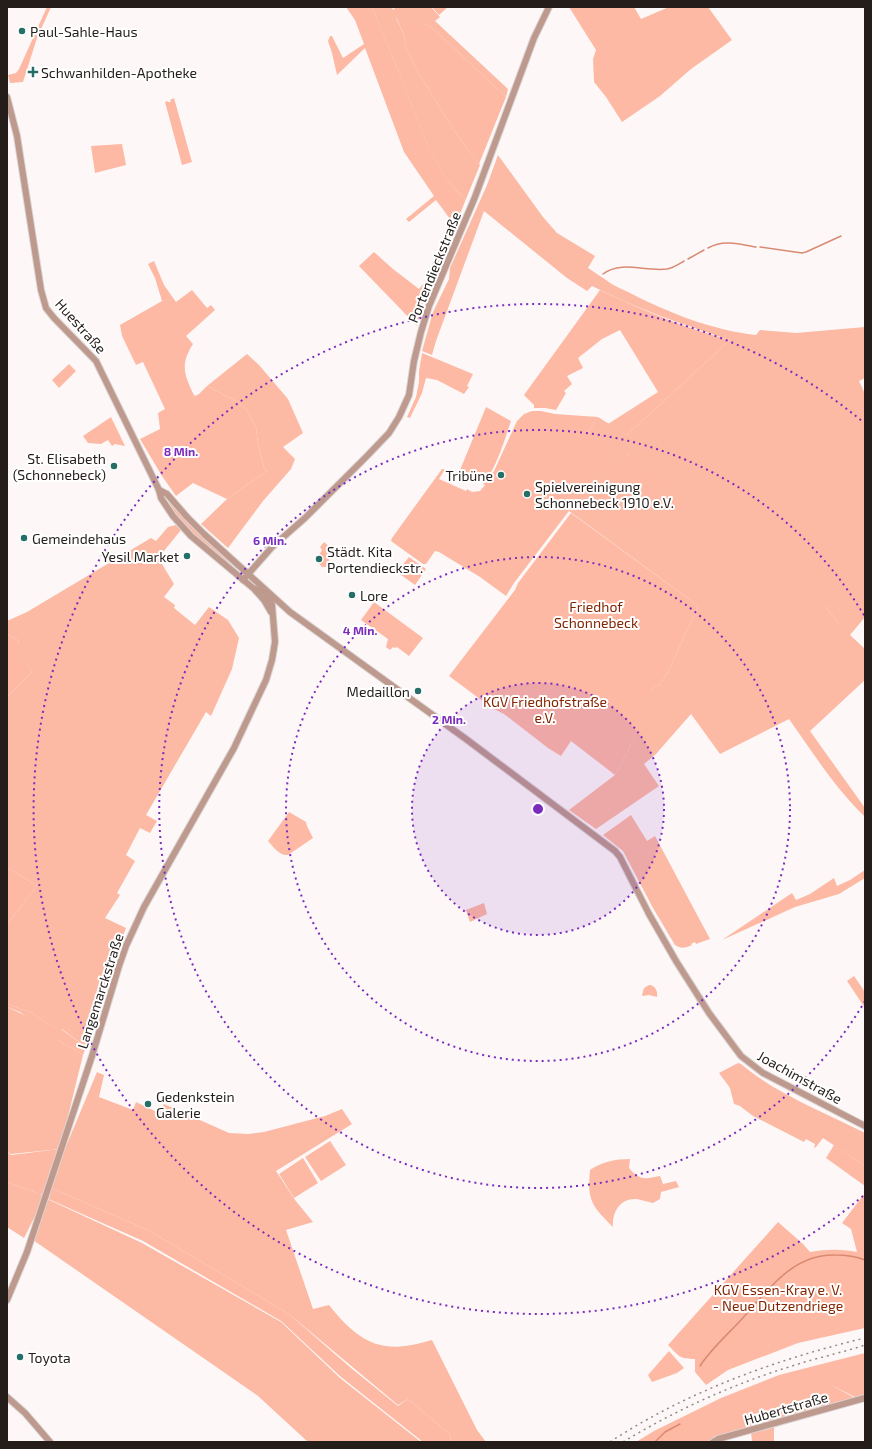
<svg xmlns="http://www.w3.org/2000/svg" width="872" height="1449" viewBox="0 0 872 1449" font-family="'Exo 2',sans-serif">
<rect width="100%" height="100%" fill="#fdf8f7"/>
<g fill="#fdb9a4">
<polygon points="47,7 51,7 37,38 23,82 11,83 10,83 8,75 16,73 19,69"/>
<path d="M 346,7 L 372,7 C 383,34 394,60 405,87 C 419,122 435,175 466,199 L 448,244 C 445,246 444,246 440,244 L 450,219 L 436,200 L 409,222 L 406,219 L 434,196 L 404,152 L 365,48 L 337,75 L 332,53 L 328,41 L 330,36 L 332,36 L 343,58 L 364,44 L 355,20 Z"/>
<polygon points="432,7 448,7 439,15"/>
<polygon points="569,7 634,7 641,19 669,7 708,7 732,40 691,69 660,96 622,122 606,97 594,82 593,59 596,50"/>
<polygon points="396,17 430,26 506,97 479,164 457,135 419,74 406,48 404,35"/>
<polygon points="174,98 192,162 182,165 165,102 168,101 168,102 171,102 170,100"/>
<polygon points="122,144 126,165 95,173 91,146"/>
<path d="M 374,252 L 393,269 L 419,289 L 425,282 L 436,255 C 438,258 441,259 440,263 C 439,270 433,277 430,283 C 423,297 421,312 417,326 L 359,266 Z"/>
<path d="M 154,261 L 164,285 L 176,302 L 192,290 L 207,308 L 211,305 L 215,310 L 186,336 L 193,344 C 180,364 184,375 194,395 L 195,396 L 199,394 L 207,386 L 236,401 L 246,409 L 256,427 L 258,444 L 264,468 L 267,471 L 227,499 L 193,483 L 176,496 L 162,476 L 140,439 L 160,429 L 158,413 L 165,409 L 143,362 L 136,365 L 122,336 L 120,325 L 162,301 L 155,278 L 148,264 Z"/>
<path d="M 600,290 C 642,310 685,328 730,340 L 627,435 L 608,424 L 658,392 L 620,330 L 602,339 L 578,358 L 583,368 L 567,376 L 572,384 L 564,391 L 566,393 L 556,410 L 545,408 L 534,408 L 534,405 L 524,395 Z"/>
<polygon points="422,353 473,374 467,386 469,387 464,394 437,380 426,378 422,393 410,418 407,417 416,397 419,382 419,371"/>
<polygon points="69,364 76,371 59,388 52,380"/>
<path d="M 486,407 L 511,421 C 506,436 497,466 487,478 C 484,480 481,481 478,481 L 460,470 Z"/>
<polygon points="532,411 541,411 555,414 598,417 588,432 627,454 677,486 636,545 575,503 514,583 506,596 480,577 439,552 435,551 426,564 423,564 391,541 392,538 442,469 445,469 439,479 466,491 467,489 472,492 480,491 485,485 483,484 489,478 494,471 517,421 524,414"/>
<polygon points="111,417 125,446 115,444 112,446 108,440 101,444 88,443 83,436"/>
<path d="M 164,497 L 197,532 L 237,566 L 236,568 C 226,560 216,554 206,546 C 189,533 176,516 164,499 Z"/>
<polygon points="571,513 697,605 698,607 667,674 660,684 652,689 629,749 615,775 571,741 561,756 548,748 504,714 492,708 449,676 515,590 518,583"/>
<polygon points="324,542 332,549 327,567 322,567 316,560 322,550 320,547"/>
<polygon points="409,557 426,569 415,585 397,572"/>
<polygon points="374,602 423,638 409,656 397,647 395,648 393,647 390,650 386,647 388,639 361,620"/>
<polygon points="838,603 838,622 826,608"/>
<polygon points="7,634 19,641 17,651 32,672 7,697"/>
<path d="M 289,812 L 306,822 L 307,826 L 313,838 L 288,855 C 280,856 273,847 268,841 Z"/>
<polygon points="7,867 37,886 7,924"/>
<polygon points="865,870 865,878 839,894 795,907 722,940 792,893 796,900 810,894 834,878 837,886 850,880"/>
<polygon points="484,903 487,914 470,922 466,910"/>
<path d="M 649,985 C 655,985 658,991 657,997 L 649,995 L 643,996 L 642,995 L 644,988 Z"/>
<polygon points="7,1004 32,1013 59,1031 61,1029 86,1047 83,1055 58,1040 20,1012 7,1007"/>
<polygon points="330,1141 346,1165 321,1181 305,1157"/>
<polygon points="834,1145 865,1166 865,1186 826,1158"/>
<polygon points="60,1149 45,1196 7,1182 7,1152 11,1155"/>
<polygon points="303,1158 318,1183 294,1198 279,1174"/>
<polygon points="49,1187 148,1230 289,1314 351,1368 398,1406 408,1399 451,1435 450,1442 423,1442 341,1377 281,1321 143,1241 46,1198"/>
<path d="M 865,1193 L 865,1328 L 798,1343 L 728,1370 L 706,1385 L 695,1372 L 695,1359 C 679,1359 679,1356 668,1345 L 778,1222 L 803,1244 L 810,1252 C 827,1249 841,1249 857,1252 L 851,1229 L 842,1223 Z"/>
<polygon points="669,1351 684,1368 677,1373 652,1382 648,1375"/>
<polygon points="865,1353 865,1397 859,1399 829,1384 857,1399 713,1438 708,1442 636,1442 654,1431 721,1398 779,1375"/>
</g>
<g fill="#fcb9a4" fill-rule="evenodd">
<path d="M 372,7 L 392,7 L 393,10 L 396,7 L 431,7 L 440,17 L 435,21 L 508,89 L 506,97 L 430,26 L 396,18 L 404,35 L 406,48 L 419,74 L 457,135 L 480,165 L 466,199 C 435,175 420,125 406,90 C 395,62 383,35 372,7 Z"/>
<path d="M 498,155 L 543,217 L 557,233 L 595,256 L 588,268 C 594,272 600,276 606,280 C 612,285 620,288 628,292 C 667,312 711,330 756,335 L 760,330 L 796,333 L 865,327 L 865,378 L 859,381 L 865,394 L 865,617 L 850,635 L 865,649 L 865,680 L 810,731 L 865,808 L 865,817 C 835,788 813,753 789,719 L 720,754 L 691,714 L 656,754 L 644,764 L 659,786 L 596,829 L 569,810 L 615,775 L 629,749 L 646,702 L 652,689 L 660,684 L 667,674 L 698,607 L 697,605 L 569,511 L 611,457 L 588,432 L 598,417 L 627,435 L 730,340 C 681,324 638,309 592,286 L 587,291 L 567,278 L 484,211 L 436,341 L 432,355 L 422,351 L 433,312 L 449,279 L 450,268 L 487,185 ZM 627,454 L 665,482 L 627,533 L 589,504 ZM 838,604 L 838,622 L 826,608 Z"/>
<polygon points="247,354 259,365 288,399 303,433 283,447 295,459 291,469 263,501 228,548 201,524 227,499 267,471 264,468 258,444 256,427 246,409 236,401 207,386"/>
<polygon points="176,525 181,530 163,552 159,559 174,584 164,597 175,605 174,608 195,625 209,607 228,620 239,638 232,669 211,716 206,712 146,815 157,821 150,833 140,828 126,855 135,861 117,893 120,895 105,918 126,928 113,963 88,1045 86,1047 62,1029 60,1032 32,1013 7,1004 7,924 37,886 7,867 7,697 32,672 16,651 19,641 7,634 7,621 27,612 151,538 156,541 168,527"/>
<path d="M 631,815 L 647,841 L 655,836 L 710,939 L 696,944 L 695,942 L 691,944 L 692,945 C 686,948 681,949 675,945 L 653,908 L 623,851 L 603,835 Z"/>
<polygon points="854,976 865,992 865,1008 847,981"/>
<polygon points="7,1007 33,1019 57,1034 58,1040 83,1055 60,1149 11,1154 7,1152"/>
<path d="M 738,1063 L 741,1064 C 776,1094 824,1112 865,1133 L 865,1166 L 823,1138 L 816,1147 L 814,1148 L 815,1144 L 806,1139 L 804,1142 L 753,1116 L 740,1106 L 734,1104 L 730,1088 L 719,1073 Z"/>
<path d="M 97,1072 L 104,1075 L 99,1097 L 133,1110 L 136,1102 L 159,1113 L 164,1104 L 229,1133 L 249,1134 L 264,1132 L 325,1116 L 342,1109 L 352,1124 L 276,1171 L 295,1200 L 313,1222 L 286,1230 L 313,1309 L 329,1305 C 349,1330 370,1351 405,1346 C 414,1345 424,1342 432,1340 L 477,1430 L 486,1442 L 450,1442 L 451,1435 L 408,1399 L 398,1405 L 289,1314 L 148,1230 L 49,1187 Z"/>
<path d="M 630,1159 L 629,1168 C 640,1181 645,1179 660,1176 L 663,1184 L 676,1181 L 679,1187 L 661,1192 L 660,1199 L 653,1203 C 648,1202 642,1200 637,1199 C 620,1198 612,1212 613,1227 C 592,1206 587,1201 590,1170 C 601,1162 616,1159 630,1159 Z"/>
<polygon points="7,1182 45,1196 24,1238 7,1227"/>
<polygon points="45,1198 142,1243 281,1322 340,1378 421,1442 308,1442 258,1396 33,1240"/>
<polygon points="774,1425 774,1442 752,1442 751,1432"/>
</g>
<g fill="none" stroke-linecap="round" stroke-linejoin="round">
<g stroke="#da8a72" stroke-width="1.5">
<polyline points="760,247 802,253 806,252 841,236"/>
<path d="M 708,248 C 723,239 740,244 756,247"/>
<polyline points="688,259 704,250"/>
<path d="M 603,274 C 622,260 645,272 667,269 C 673,268 679,264 684,261"/>
<path d="M 700,1366 C 711,1349 727,1335 741,1320 C 767,1291 792,1254 835,1255 C 845,1255 855,1256 865,1260"/>
<polyline points="655,1442 665,1432 680,1424"/>
</g>
<g stroke="#dad5d4" stroke-width="8">
<g id="tertiary">
<polyline points="7,97 17,136 41,290 46,308 54,318 96,361 159,490 161,498 173,516 191,536 253,588 270,595"/>
<polyline points="159,490 167,494 187,517 204,534 290,612 466,739 615,851 620,857 649,914 676,961 709,1013 741,1056 763,1073 865,1126"/>
<polyline points="243,580 272,547 305,518 367,456 389,433 399,417 409,395 414,361 421,332 429,306 475,197 534,38 549,7"/>
<polyline points="255,590 264,600 271,612"/>
<polyline points="7,1300 27,1252 92,1056 119,966 126,946 144,907 234,748 266,680 272,660 275,642 272,604 266,593"/>
<polyline points="7,1397 25,1413 50,1442"/>
<polyline points="713,1442 718,1439 865,1398"/>
</g>
</g>
<use href="#tertiary" stroke="#be998e" stroke-width="6"/>
<g stroke="#8f8987" stroke-width="1.5" stroke-dasharray="2 4" stroke-linecap="butt">
<path d="M 610,1442 C 688,1391 775,1360 865,1338"/>
<path d="M 623,1442 C 676,1410 733,1384 792,1366 C 816,1358 841,1353 865,1345"/>
</g>
</g>
<circle cx="538" cy="809" r="126" fill="#7b2cbf" fill-opacity=".12"/>
<g fill="none" stroke="#7b2cbf" stroke-width="2" stroke-dasharray="2 4">
<circle cx="538" cy="809" r="126"/>
<circle cx="538" cy="809" r="252"/>
<path d="M865 1001A379 379 0 1 1 865 617"/>
<path d="M863 1196A505 505 0 1 1 863 422"/>
</g>
<g fill="#256f68" stroke="#fff" stroke-width="1.5">
<circle cx="22" cy="31" r="4"/>
<path d="M31 66h4v4h4v4h-4v4h-4v-4h-4v-4h4z"/>
<circle cx="114" cy="466" r="4"/>
<circle cx="501" cy="475" r="4"/>
<circle cx="527" cy="494" r="4"/>
<circle cx="24" cy="538" r="4"/>
<circle cx="187" cy="556" r="4"/>
<circle cx="319" cy="559" r="4"/>
<circle cx="352" cy="595" r="4"/>
<circle cx="418" cy="691" r="4"/>
<circle cx="148" cy="1104" r="4"/>
<circle cx="20" cy="1357" r="4"/>
</g>
<g text-anchor="middle" dominant-baseline="central" stroke-width="4" stroke-linejoin="round" paint-order="stroke">
<g font-size="14" fill="#241d1a" stroke="#fff" text-anchor="start">
<text x="30" y="31">Paul-Sahle-Haus</text>
<text x="41" y="72">Schwanhilden-Apotheke</text>
<text x="106" y="458" text-anchor="end">St. Elisabeth<tspan x="106" dy="16">(Schonnebeck)</tspan></text>
<text x="493" y="475" text-anchor="end">Tribüne</text>
<text x="535" y="486">Spielvereinigung<tspan x="535" dy="16">Schonnebeck 1910 e.V.</tspan></text>
<text x="32" y="538">Gemeindehaus</text>
<text x="327" y="551">Städt. Kita<tspan x="327" dy="16">Portendieckstr.</tspan></text>
<text x="179" y="556" text-anchor="end">Yesil Market</text>
<text x="360" y="595">Lore</text>
<text x="410" y="691" text-anchor="end">Medaillon</text>
<text x="156" y="1096">Gedenkstein<tspan x="156" dy="16">Galerie</tspan></text>
<text x="28" y="1357">Toyota</text>
</g>
<g font-size="14" fill="#241d1a" stroke="#fff">
<text transform="translate(434 267) rotate(-68)">Portendieckstraße</text>
<text transform="translate(81 326) rotate(48)">Huestraße</text>
<text transform="translate(100 991) rotate(-72)">Langemarckstraße</text>
<text transform="translate(800 1077) rotate(29)">Joachimstraße</text>
<text transform="translate(786 1408) rotate(-16)">Hubertstraße</text>
</g>
<g font-size="14" fill="#842502" stroke="#fff">
<text x="596" y="606">Friedhof<tspan x="596" dy="16">Schonnebeck</tspan></text>
<text x="545" y="701">KGV Friedhofstraße<tspan x="545" dy="16">e.V.</tspan></text>
<text x="778" y="1289">KGV Essen-Kray e. V.<tspan x="778" dy="16">- Neue Dutzendriege</tspan></text>
</g>
</g>
<circle cx="538" cy="809" r="6" fill="#7b2cbf" stroke="#fff" stroke-width="2"/>
<g font-size="12" text-anchor="middle" font-weight="bold" fill="#7b2cbf" stroke="#fff" stroke-width="4" stroke-linejoin="round" paint-order="stroke">
<text x="181" y="456">8 Min.</text>
<text x="270" y="545">6 Min.</text>
<text x="360" y="635">4 Min.</text>
<text x="449" y="724">2 Min.</text>
</g>
<rect width="872" height="1449" fill="none" stroke="#241d1a" stroke-width="16"/>
</svg>
